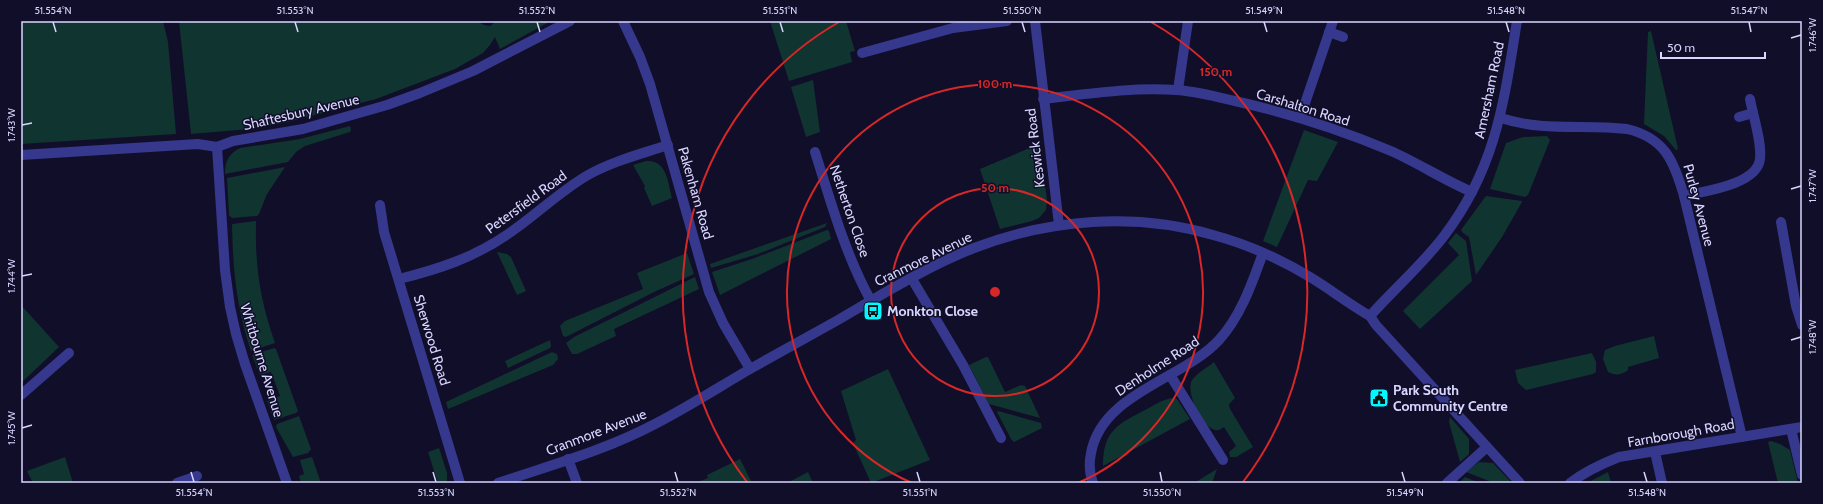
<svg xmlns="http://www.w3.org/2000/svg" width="1823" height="504" viewBox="0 0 1823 504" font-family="Cabin,sans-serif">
<rect width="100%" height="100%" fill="#110e29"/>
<g fill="#103430">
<polygon points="21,21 163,21 168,42 176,134 21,144"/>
<polygon points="179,21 477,21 484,25 490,26 496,21 551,21 500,49 495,37 490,45 483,53 455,69 376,99 288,122 250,129 191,134"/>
<polygon points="770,21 846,21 855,51 850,52 852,62 789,81"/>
<polygon points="1651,31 1678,149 1676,150 1664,136 1644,124 1648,32"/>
<polygon points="813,80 820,132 806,137 791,87"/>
<path d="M 350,126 L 351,130 L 350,132 L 305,146 L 296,152 L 288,162 L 225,174 C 225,162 228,154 240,148 L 300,139 Z"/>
<polygon points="1304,130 1338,142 1317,181 1308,180 1277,247 1263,241"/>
<polygon points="1547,136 1550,140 1528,195 1525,197 1490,189 1506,143 1523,137"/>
<polygon points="1039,144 1047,199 1046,210 1039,218 1032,221 1000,229 980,169"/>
<path d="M 646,161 C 667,159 668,183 672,198 L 652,206 L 644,188 L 645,186 L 633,165 Z"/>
<polygon points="285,167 267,194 259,214 257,216 232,218 229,215 227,178"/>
<polygon points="1486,196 1522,201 1522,202 1502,237 1476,275 1469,237 1463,233 1461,230"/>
<path d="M 256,221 C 255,268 260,299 275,343 L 251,351 C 236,306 233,270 232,224 Z"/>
<polygon points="827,223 825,227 758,254 711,268 710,264"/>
<polygon points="827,230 829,231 831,239 720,295 712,272 752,259"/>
<polygon points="1456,233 1466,241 1472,281 1420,329 1403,311 1459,255 1448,243"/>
<polygon points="497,252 507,254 511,257 526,291 517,295"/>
<polygon points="687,253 694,274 654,292 566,337 563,336 560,326 565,321 643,289 637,273"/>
<polygon points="695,277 699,289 614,329 616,336 577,354 572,354 566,343 574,337"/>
<polygon points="21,305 59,347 21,383"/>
<path d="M 1654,336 L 1659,358 L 1628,367 L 1628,370 C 1622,375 1615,376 1608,372 L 1603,359 L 1605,350 L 1615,346 Z"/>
<polygon points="550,340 551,346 550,348 508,368 505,361"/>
<polygon points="274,348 276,349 298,411 296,413 274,420 267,401 280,396 271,372 260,375 252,355"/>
<polygon points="552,352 557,354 558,359 553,365 448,409 446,402"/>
<polygon points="1592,353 1596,362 1596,372 1593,374 1526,390 1518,383 1515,370"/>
<polygon points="986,357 988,357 1005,392 1021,385 1025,386 1040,418 989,404 969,365"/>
<path d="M 1214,362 L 1235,398 L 1229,404 L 1230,409 L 1253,447 L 1236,457 L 1230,457 L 1229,452 L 1236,446 L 1224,427 C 1221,429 1218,431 1215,430 C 1202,427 1185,392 1192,380 C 1197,373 1208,367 1214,362 Z"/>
<polygon points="888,369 930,460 871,483 853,443 856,440 841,391"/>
<path d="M 1173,398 L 1177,399 L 1190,419 L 1103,466 C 1103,430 1118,424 1147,409 C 1156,404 1164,399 1173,398 Z"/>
<polygon points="998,411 1041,423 1042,428 1014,442 1011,439 997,412"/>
<polygon points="299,416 311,449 308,453 293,457 276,427 277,424"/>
<polygon points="1450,417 1469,439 1469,454 1460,462 1449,422"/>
<polygon points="1771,441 1780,444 1790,450 1798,483 1778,483 1768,442"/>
<polygon points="439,448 447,473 447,483 438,483 428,452"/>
<polygon points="65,457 73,483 33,483 27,471"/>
<polygon points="312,457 321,483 301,483 299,476 304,474 300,460"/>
<polygon points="740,459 752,483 695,483 708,478 707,475"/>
<polygon points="1479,462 1493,463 1512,483 1494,483 1466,472"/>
<polygon points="1217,469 1212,483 1194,483"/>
<polygon points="808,472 813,483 787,483"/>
<polygon points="1608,472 1611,483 1587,483"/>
<polygon points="1465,477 1480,483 1459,483"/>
</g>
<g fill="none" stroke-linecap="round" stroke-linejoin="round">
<g stroke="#35388c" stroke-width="10">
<polyline points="623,21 640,57 650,84 709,292 723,323 750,369"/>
<polyline points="1035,21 1059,225"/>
<polyline points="1329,32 1343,37"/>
<polyline points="862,53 953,28 1007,21"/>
<polyline points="1178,90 1188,21"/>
<path d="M 1043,99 C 1087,94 1132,87 1176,90 C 1196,91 1216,97 1235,101 C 1288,113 1341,130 1391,151 C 1418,163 1444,180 1472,192"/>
<polyline points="1739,117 1753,113"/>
<polyline points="1300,118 1333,21"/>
<path d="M 1501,118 C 1544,132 1583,124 1627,129 C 1665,138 1674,161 1684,196 L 1742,437"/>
<path d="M 815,152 C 831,202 845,254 871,301"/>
<path d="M 1684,196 C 1704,191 1757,185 1760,159 C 1762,142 1753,116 1750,99"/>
<polyline points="380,205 384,232 460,483"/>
<polyline points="1781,222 1796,306 1802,325"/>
<path d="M 399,279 C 439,269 473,258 508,234 C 535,216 560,191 588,175 C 613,161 641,154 668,145"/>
<polyline points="912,279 963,365 1001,438"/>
<path d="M 1370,316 C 1394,289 1422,265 1444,236 C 1496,168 1504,102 1517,21"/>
<polyline points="1170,375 1223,460"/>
<polyline points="21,395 69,353"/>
<polyline points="1791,429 1802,475"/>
<polyline points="1655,452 1662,483"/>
<polyline points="568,459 577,483"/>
<polyline points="177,483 197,476"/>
<path d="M 498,483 C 551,465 606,450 655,424 C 688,407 719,387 750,369 C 780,352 809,336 838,320 C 881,295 928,266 974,248 C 1049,219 1135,212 1213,235 C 1247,244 1280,259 1310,277 C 1330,289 1349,304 1370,316 L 1376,325 L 1520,483"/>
<path d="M 1093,483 C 1089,473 1089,463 1091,453 C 1102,393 1182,380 1219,340 C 1241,316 1252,283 1263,253"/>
<polyline points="1447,483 1487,447"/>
<path d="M 1570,483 C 1586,471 1601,464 1619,457 L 1802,427"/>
</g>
<g stroke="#35388c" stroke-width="10">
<polyline points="217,147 225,270 230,307 236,334 245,364 287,483"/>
<polyline points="21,155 198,144 217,147 233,141 303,129 387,105 420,93 473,71 570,21"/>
</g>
</g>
<path fill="none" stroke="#d8d6ff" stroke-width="1.5" d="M 53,22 L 56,32M 295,22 L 298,32M 537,22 L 540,32M 780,22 L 783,32M 1022,22 L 1025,32M 1264,22 L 1267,32M 1506,22 L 1509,32M 1749,22 L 1751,32M 1791,38 L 1801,35M 22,125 L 32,123M 1791,189 L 1801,186M 22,276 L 32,274M 1791,340 L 1801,337M 22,428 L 32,425M 191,472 L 194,482M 433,472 L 436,482M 675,472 L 678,482M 917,472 L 920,482M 1160,472 L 1162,482M 1402,472 L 1405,482M 1644,472 L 1647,482"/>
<g fill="none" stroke="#d62828" stroke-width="2">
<circle cx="995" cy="292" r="104"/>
<path d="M912 483A208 208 0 1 1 1078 483"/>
<path d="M747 482A312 312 0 0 1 839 22M1151 22A312 312 0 0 1 1243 482"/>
</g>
<defs>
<g id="bus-square" transform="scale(1)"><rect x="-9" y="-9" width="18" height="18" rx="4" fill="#02f7ff" stroke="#110e29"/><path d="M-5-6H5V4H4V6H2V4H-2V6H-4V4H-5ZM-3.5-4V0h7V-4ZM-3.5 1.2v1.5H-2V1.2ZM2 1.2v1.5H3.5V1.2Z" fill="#111"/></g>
<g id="civic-square" transform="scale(1)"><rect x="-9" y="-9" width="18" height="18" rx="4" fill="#02f7ff" stroke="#110e29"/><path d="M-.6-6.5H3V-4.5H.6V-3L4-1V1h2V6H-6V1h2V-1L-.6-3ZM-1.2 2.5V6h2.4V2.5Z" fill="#111"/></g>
</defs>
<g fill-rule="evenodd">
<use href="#bus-square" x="873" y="311"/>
<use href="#civic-square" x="1379" y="398"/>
</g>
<g text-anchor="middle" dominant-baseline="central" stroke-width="3" stroke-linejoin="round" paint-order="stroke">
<g font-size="14" fill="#d8d6ff" stroke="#110e29">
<text transform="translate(1489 90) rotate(-78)">Amersham Road</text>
<text transform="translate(1303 107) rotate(17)">Carshalton Road</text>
<text transform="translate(301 112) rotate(-13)">Shaftesbury Avenue</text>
<text transform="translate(1035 148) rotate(-97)">Keswick Road</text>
<text transform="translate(696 193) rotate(74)">Pakenham Road</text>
<text transform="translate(526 202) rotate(-36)">Petersfield Road</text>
<text transform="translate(1699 205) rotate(75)">Purley Avenue</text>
<text transform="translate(850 211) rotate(71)">Netherton Close</text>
<text transform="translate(923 259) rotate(-26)">Cranmore Avenue</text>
<text transform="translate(432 340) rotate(73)">Sherwood Road</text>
<text transform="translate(262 360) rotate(73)">Whitbourne Avenue</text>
<text transform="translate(1157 366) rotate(-33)">Denholme Road</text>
<text transform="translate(596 432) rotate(-21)">Cranmore Avenue</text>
<text transform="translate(1681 433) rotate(-10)">Farnborough Road</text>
</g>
<g font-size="14" font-weight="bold" fill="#d8d6ff" stroke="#110e29" text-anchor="start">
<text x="887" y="311">Monkton Close</text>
<text x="1393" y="390">Park South<tspan x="1393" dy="16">Community Centre</tspan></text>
</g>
</g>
<circle cx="995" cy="292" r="6" fill="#d62828" stroke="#110e29" stroke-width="2"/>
<g font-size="12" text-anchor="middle" font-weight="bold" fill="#d62828" stroke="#110e29" stroke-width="3" stroke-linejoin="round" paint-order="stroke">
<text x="1216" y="76">150 m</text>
<text x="995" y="88">100 m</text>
<text x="995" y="192">50 m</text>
</g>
<rect width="1823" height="504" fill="none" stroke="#110e29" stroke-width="44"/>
<path d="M1661 52v6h104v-6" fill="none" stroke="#d8d6ff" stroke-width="2"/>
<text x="1667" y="52" font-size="12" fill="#d8d6ff" stroke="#110e29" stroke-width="3" paint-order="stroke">50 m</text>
<rect x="22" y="22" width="1779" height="460" fill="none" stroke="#d8d6ff" stroke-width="1.5"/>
<g font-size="10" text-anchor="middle" fill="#d8d6ff">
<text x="53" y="14">51.554°N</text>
<text x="295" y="14">51.553°N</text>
<text x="537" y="14">51.552°N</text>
<text x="780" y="14">51.551°N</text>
<text x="1022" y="14">51.550°N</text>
<text x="1264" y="14">51.549°N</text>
<text x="1506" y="14">51.548°N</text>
<text x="1749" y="14">51.547°N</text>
<text transform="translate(1812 35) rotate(-90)" y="4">1.746°W</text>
<text transform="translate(11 125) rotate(-90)" y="4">1.743°W</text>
<text transform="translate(1812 186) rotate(-90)" y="4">1.747°W</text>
<text transform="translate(11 276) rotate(-90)" y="4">1.744°W</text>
<text transform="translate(1812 337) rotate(-90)" y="4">1.748°W</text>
<text transform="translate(11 428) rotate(-90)" y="4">1.745°W</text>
<text x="194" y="496">51.554°N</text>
<text x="436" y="496">51.553°N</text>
<text x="678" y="496">51.552°N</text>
<text x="920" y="496">51.551°N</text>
<text x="1162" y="496">51.550°N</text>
<text x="1405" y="496">51.549°N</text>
<text x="1647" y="496">51.548°N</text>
</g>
</svg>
